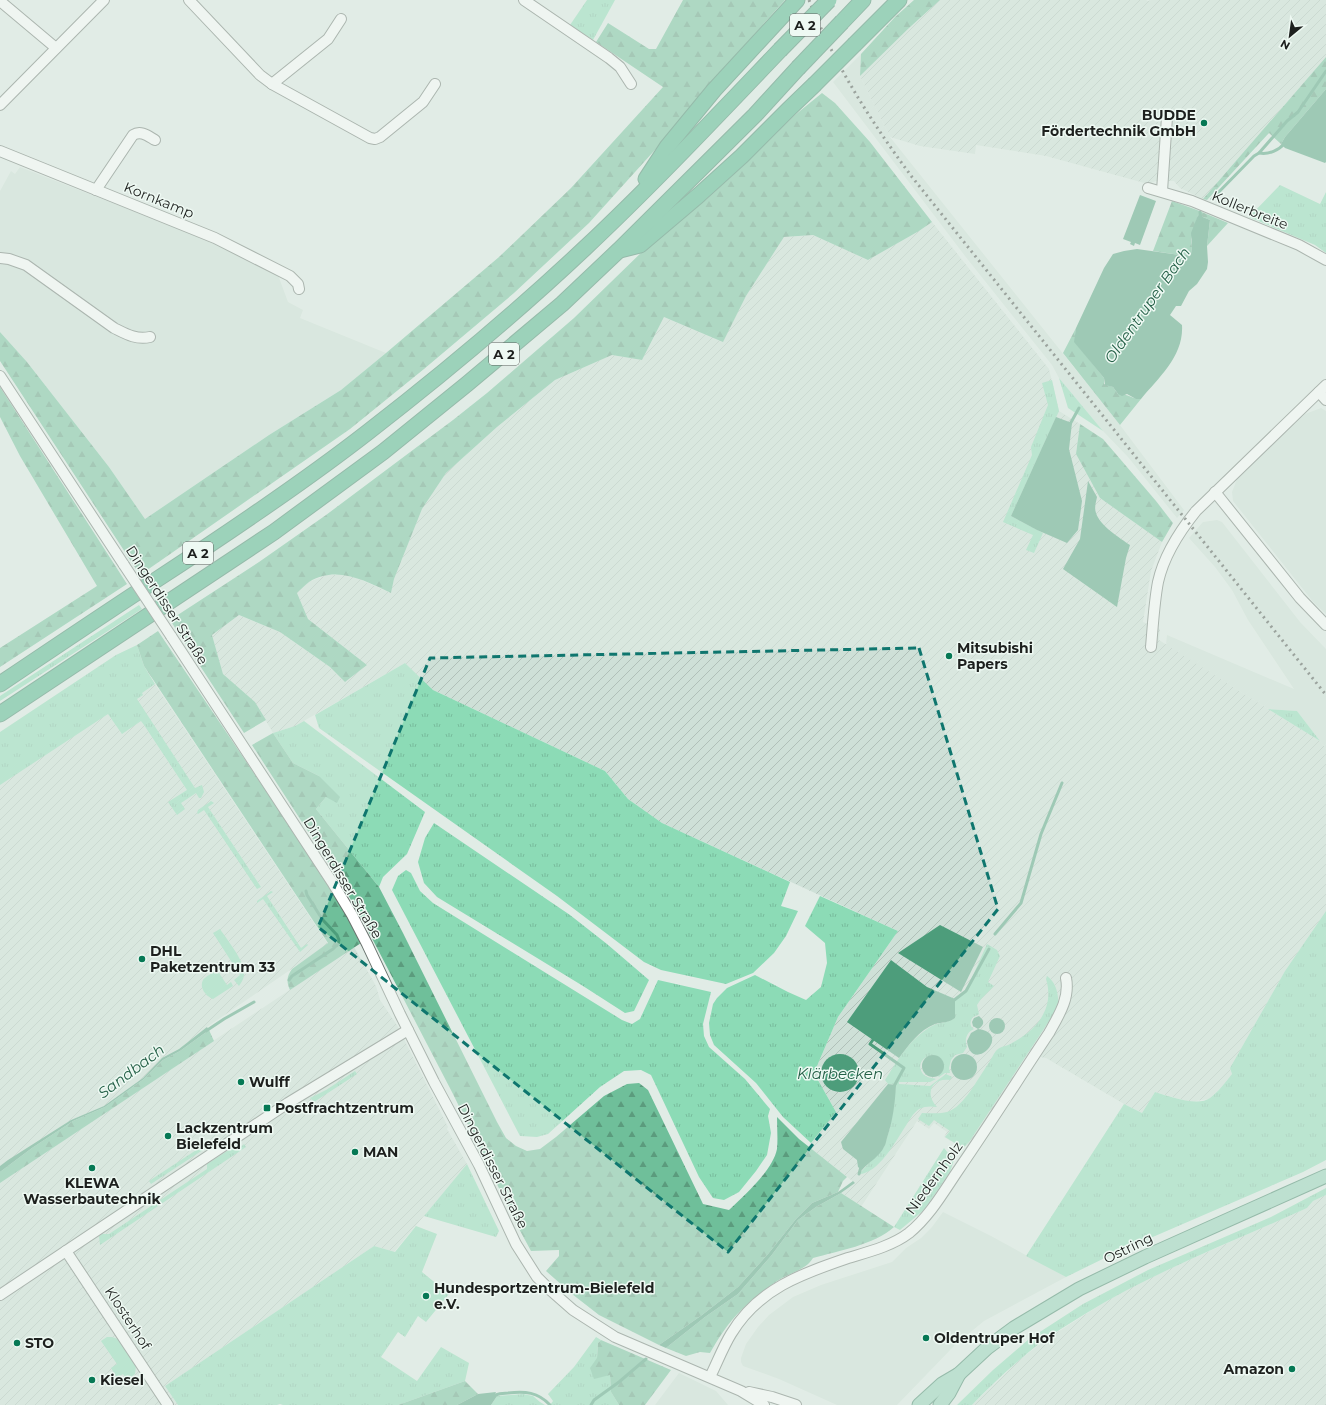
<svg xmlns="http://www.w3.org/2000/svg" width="1326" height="1405" viewBox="0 0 1326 1405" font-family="Montserrat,sans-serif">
<defs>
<pattern id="industrial-furrows" width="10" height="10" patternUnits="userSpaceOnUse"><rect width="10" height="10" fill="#cee0d7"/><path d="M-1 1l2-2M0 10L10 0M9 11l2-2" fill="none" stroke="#b0c0b8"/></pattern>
<pattern id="grass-tufts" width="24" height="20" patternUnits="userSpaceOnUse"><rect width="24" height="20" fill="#8cdbb6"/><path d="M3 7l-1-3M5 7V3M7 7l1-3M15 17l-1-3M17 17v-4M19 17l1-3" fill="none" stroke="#78bc9c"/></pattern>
<pattern id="forest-firs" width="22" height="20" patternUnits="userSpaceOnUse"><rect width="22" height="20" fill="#6fbf9a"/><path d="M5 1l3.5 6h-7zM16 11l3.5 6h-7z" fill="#5b9b7d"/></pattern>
</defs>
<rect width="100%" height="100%" fill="#e1ece6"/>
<g fill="#cee0d7">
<polygon points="861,54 860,76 890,137 1120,425 1184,510 1177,518 1128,457 1103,431 1059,378 1052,365 965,256 833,82"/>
<polygon points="20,167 220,245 278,275 288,302 303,310 300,318 386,353 341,390 269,435 145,519 109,467 27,362 0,332 0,191 11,171 15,174"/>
<polygon points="1321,408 1326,411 1326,614 1314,603 1233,501 1232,492 1237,479 1305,414"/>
<polygon points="1217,520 1222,522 1300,622 1326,649 1326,749 1297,711 1268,709 1166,645 1167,635 1294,689 1248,620 1232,590 1215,567 1189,538 1203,522"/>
<polygon points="943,1212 991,1236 1066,1277 984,1321 955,1345 897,1405 837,1405 779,1379 743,1366 741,1362 741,1358 746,1344 758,1327 769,1315 793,1297 821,1285 892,1262 906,1248 921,1238 932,1227"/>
<polygon points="679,1373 716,1391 728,1405 655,1405"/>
</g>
<g fill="url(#industrial-furrows)">
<polygon points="940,0 1146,0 1148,1 1151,0 1326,0 1326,57 1203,199 1180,188 1174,181 1156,181 1148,184 1046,156 976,145 975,154 920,146 890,137 860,76 909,28"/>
<polygon points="932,222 1049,369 1059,411 1080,424 1076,454 1100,498 1162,542 1151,571 1143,622 1160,629 1159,640 1268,709 1320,741 1326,749 1326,911 1285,971 1230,1068 1232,1074 1227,1082 1209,1099 1189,1102 1155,1092 1142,1113 1124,1104 1046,1058 1028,1055 970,1143 963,1148 944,1137 947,1132 934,1123 929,1129 917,1121 861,1207 841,1193 855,1183 808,1147 836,1112 814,1073 838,1017 898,931 662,823 628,799 605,771 433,690 405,663 295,726 273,733 255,702 223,674 212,635 239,615 280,632 330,667 345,682 367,665 308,619 297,593 308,582 327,575 345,575 357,578 391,593 394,579 422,509 446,473 497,427 555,380 612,355 642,360 664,317 723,341 746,296 784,237 813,235 868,260 919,231"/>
<polygon points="155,684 328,944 207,1027 179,1049 162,1058 143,1078 104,1106 71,1120 0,1166 0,769 134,698"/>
<polygon points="354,947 376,986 380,1000 397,1025 448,1127 447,1129 467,1164 394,1252 374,1246 165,1386 178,1405 0,1405 0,1183"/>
<polygon points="1326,1195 1326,1405 972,1405 1017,1362 1045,1340 1105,1302 1137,1284 1171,1268 1307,1208 1313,1201"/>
</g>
<g fill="url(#grass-tufts)">
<polygon points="587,0 615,0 593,40 570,25"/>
<polygon points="1280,185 1320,204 1326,192 1326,253 1315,245 1249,217"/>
<polygon points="1059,378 1103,431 1068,408"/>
<polygon points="1052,380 1059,411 1011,516 1043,533 1034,553 1026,550 1033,535 1003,522 1032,455 1031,447 1048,405 1042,383"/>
<polygon points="139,605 142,609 0,701 0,696"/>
<polygon points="137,645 144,666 155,684 142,693 143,695 137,699 195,788 202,785 204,792 201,798 199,798 196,793 181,803 185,809 177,815 168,802 187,790 144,725 141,721 122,734 108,714 0,785 0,732 116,655"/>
<polygon points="405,663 433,690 605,771 628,799 662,823 790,882 781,906 798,911 786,936 774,953 753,973 726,984 661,970 644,962 557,896 319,728 315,715"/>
<polygon points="1268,709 1297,711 1320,741"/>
<polygon points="304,721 425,812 407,854 383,877 379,887 316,809 326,797 319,776 293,763 273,733 295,726"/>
<polygon points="211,801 214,803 208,807 261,887 257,889 204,810 198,814 197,813 198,810"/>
<polygon points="434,823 570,915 607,944 649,980 634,1011 625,1013 583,986 437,897 424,883 418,862 425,838"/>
<polygon points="406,870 411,873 420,891 433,903 622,1020 632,1024 640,1019 658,980 711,992 703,1024 704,1036 709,1047 745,1079 770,1109 768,1116 771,1133 767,1155 756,1171 739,1192 724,1200 713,1198 699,1177 651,1075 641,1070 624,1071 600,1087 548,1134 537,1137 520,1136 392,890 398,876"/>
<polygon points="271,891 273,892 267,896 301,948 307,944 308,945 300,952 263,899 257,903 257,901"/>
<polygon points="820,896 898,931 838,1017 814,1073 836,1112 811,1143 783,1117 756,1083 714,1045 710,1035 709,1023 713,1004 717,998 727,988 755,975 788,992 806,1000 821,987 827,963 825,943 805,926"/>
<path d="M 1326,911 L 1326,1160 L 1303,1172 L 1118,1252 L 1117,1252 L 1066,1277 L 1026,1256 L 1124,1104 L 1142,1113 L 1155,1092 C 1168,1096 1198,1107 1210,1098 C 1218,1092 1226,1082 1232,1074 L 1230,1068 L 1285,971 Z"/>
<path d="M 987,944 L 997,950 L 1000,956 L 988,982 L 994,986 L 981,999 L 977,1005 L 979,1014 L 978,1015 L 973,1017 C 970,1021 969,1026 974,1029 C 967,1032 964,1039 967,1047 L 963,1053 L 955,1055 L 951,1060 L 949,1068 L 950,1073 L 945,1073 L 939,1077 L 938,1076 L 941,1073 L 942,1060 C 931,1048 912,1063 924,1075 C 926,1077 932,1078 936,1079 L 930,1082 L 899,1082 L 899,1084 L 930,1086 L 946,1074 L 952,1077 L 950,1080 C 932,1077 924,1094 937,1107 C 931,1106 925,1106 919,1109 C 913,1113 909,1121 905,1127 C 896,1141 878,1174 859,1174 L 884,1147 L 890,1128 L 896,1085 L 888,1084 L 885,1080 C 898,1060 910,1038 932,1026 C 939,1022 948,1023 955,1018 L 955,999 L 966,991 Z"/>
<path d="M 1047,976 C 1057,983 1060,998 1057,1009 L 969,1142 L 963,1148 L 945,1137 L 950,1131 L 934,1120 L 929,1126 L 918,1119 L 922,1113 C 930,1113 940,1114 947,1112 C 964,1107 978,1078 988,1064 C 991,1060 994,1052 998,1049 C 1002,1046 1008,1046 1012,1043 C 1037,1030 1055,1008 1046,979 Z"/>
<polygon points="355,1071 357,1074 314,1102 310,1098 326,1090"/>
<polygon points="210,1141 212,1144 151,1184 149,1181"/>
<polygon points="238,1144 242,1146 244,1144 246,1147 100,1245 99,1236 102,1234 109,1234 207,1169 207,1164"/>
<polygon points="944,1148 954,1160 950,1172 924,1210 900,1230 894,1227"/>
<polygon points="467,1164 499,1231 496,1237 424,1216"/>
<path d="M 1326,1188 L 1326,1195 L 1313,1201 L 1307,1208 C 1232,1242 1155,1271 1085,1314 C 1071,1323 1057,1331 1044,1340 C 1018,1360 994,1382 972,1405 L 957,1405 L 993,1370 L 1029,1339 L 1083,1304 L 1148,1270 L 1271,1217 Z"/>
<polygon points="416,1226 437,1234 422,1272 449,1294 426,1322 418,1316 405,1337 398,1332 381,1357 417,1381 441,1347 469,1363 465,1381 398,1405 283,1405 280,1404 277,1405 178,1405 165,1386 374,1246 395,1252"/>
<polygon points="596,1337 601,1340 598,1343 597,1358 610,1374 611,1392 619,1405 550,1405 553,1401 548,1394 574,1367"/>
<polygon points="523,1394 533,1396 540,1402 545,1405 491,1405 497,1396"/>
</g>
<g fill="url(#forest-firs)">
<polygon points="683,0 785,0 706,88 663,141 589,223 514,293 424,369 350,429 140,575 0,361 0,332 27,362 109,467 145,519 269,435 341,390 386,353 499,257 571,188 663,87 596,42 608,23 649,49 656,49"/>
<polygon points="914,0 940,0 909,28 860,76 861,54 895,17"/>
<polygon points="1326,57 1326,89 1285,137 1281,144 1269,133 1207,200 1203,199"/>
<path d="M 822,93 L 835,103 L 870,142 L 932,222 L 919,231 L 868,260 L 813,235 L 784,237 L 746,296 L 723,342 L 664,317 L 642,360 L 612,355 L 555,380 L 497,427 L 446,473 L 422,509 L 394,579 L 391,593 C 365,581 337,565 309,582 C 305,585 301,589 297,593 L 308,619 L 367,665 L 345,682 L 330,667 L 280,632 L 239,615 L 212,635 L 223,674 L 255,702 L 266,720 L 244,733 L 170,620 L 259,562 L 326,515 L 453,420 L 487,393 L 574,318 L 647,247 L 707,199 L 744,165 L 795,115 Z"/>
<polygon points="1172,201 1197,210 1228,223 1207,246 1210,220 1198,215 1191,239 1192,247 1191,254 1180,255 1153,251"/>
<path d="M 1076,328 L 1075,342 L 1104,378 L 1104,384 L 1113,387 L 1118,394 C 1129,394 1132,399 1141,399 L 1120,425 L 1063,353 Z"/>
<polygon points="0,387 127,584 0,667 0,648 97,586 20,456 0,417"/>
<polygon points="1080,424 1103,439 1156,501 1173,523 1162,542 1100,498 1076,454"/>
<path d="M 158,631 L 326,880 L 344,909 L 361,943 L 290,990 C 286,981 287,976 292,969 L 328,943 L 144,666 L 137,645 Z"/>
<path d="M 273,733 L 293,763 L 319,776 L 340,797 L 337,803 L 326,797 L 316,809 L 379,887 L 403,933 L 497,1122 L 506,1138 L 516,1146 L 527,1151 L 540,1149 L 556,1137 L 604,1096 L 627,1084 L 639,1083 L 648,1090 L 703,1204 L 729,1210 C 744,1196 773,1170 777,1149 C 778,1139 777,1128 777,1117 L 799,1139 L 847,1177 L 843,1181 L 838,1192 L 812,1203 L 796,1219 L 768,1254 L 738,1287 L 702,1315 L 659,1345 L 599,1315 L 572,1294 L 546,1271 L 559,1256 L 559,1250 L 531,1251 L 518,1227 L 453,1094 L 363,921 L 339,879 L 252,745 Z"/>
<polygon points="209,1030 214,1041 0,1183 0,1172 32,1148 73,1121 105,1107 144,1079 163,1060 180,1051"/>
<path d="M 841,1193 L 894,1227 C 874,1245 838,1251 813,1258 C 806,1270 789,1273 777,1281 C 757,1295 737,1311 723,1332 C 718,1339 714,1346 710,1353 L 700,1352 L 686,1356 L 666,1348 L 705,1317 L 738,1294 L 771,1256 L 798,1220 L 816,1207 Z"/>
<polygon points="601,1340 671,1370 645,1405 619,1405 611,1392 610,1375 594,1379 590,1368 597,1358 598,1343"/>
<polygon points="465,1381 478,1394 457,1405 398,1405"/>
</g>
<g fill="#8cdbb6">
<path d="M 220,929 C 227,940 245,961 244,974 C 244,979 241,983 239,986 L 234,980 L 240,975 L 213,933 Z"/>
<path d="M 217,970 L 227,985 L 231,982 L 233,986 L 213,999 C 206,996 199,988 203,980 C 206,976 213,973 217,970 Z"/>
<polygon points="107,1337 112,1337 118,1339 136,1366 135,1374 127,1380 123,1374 117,1378 111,1368 117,1364 101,1341"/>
</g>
<g fill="#4d9d7b">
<polygon points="1326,89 1326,162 1325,163 1285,148 1281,144 1285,137"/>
<polygon points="1140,195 1156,201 1140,245 1135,243 1134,246 1130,244 1131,242 1123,239"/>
<path d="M 1198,215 L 1210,220 L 1207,246 L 1208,262 L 1207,269 L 1197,284 L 1189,291 L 1181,306 L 1176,306 L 1170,315 L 1182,325 C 1184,356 1159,377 1141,399 L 1136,399 L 1127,394 L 1122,396 L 1118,394 L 1113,387 L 1105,385 L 1104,378 L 1074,342 L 1076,328 L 1104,268 L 1113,254 L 1124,251 L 1137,249 L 1180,255 L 1191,254 L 1192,247 L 1191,233 Z"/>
<polygon points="1056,417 1072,423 1069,449 1082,501 1078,530 1067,543 1037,530 1011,516"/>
<path d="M 1088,481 L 1097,497 C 1096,502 1094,508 1096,513 C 1100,526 1120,538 1130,545 L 1126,558 L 1117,607 L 1063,569 L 1080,539 Z"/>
<polygon points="940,925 983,947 961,992 898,953"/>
<path d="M 891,960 L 927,987 L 955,999 L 955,1018 C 949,1023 942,1022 935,1024 C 919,1030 909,1045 899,1058 L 847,1022 Z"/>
<path d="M 979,1016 L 982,1019 C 985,1023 982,1027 978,1029 C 1014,1033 971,1076 967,1041 L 971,1033 L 978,1029 L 973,1026 L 972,1022 L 974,1018 Z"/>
<circle cx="997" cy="1026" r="8"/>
<polygon points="207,1027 209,1030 180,1051 163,1060 144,1079 105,1107 73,1121 32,1148 0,1172 0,1166 8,1160 71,1120 104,1106 143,1078 162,1058 179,1049"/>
<circle cx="964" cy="1067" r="13"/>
<circle cx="840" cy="1073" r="19"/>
<circle cx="933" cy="1066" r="11"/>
<path d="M 888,1084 L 896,1085 C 895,1103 893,1120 887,1138 C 886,1141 886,1144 884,1147 C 880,1156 869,1162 862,1170 L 858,1167 L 857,1160 L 843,1149 L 841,1142 Z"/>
<polygon points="853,1181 855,1183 841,1193 816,1207 798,1220 771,1256 738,1294 705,1317 666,1348 659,1345 702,1315 738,1287 768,1254 796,1219 812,1203 838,1192"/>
<polygon points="496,1392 495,1394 497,1396 491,1405 457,1405 478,1394"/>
</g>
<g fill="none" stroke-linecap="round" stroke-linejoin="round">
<g stroke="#4d9d7b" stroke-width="3">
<path d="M 1259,153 C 1269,155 1279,150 1285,143"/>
<polyline points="1212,199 1254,156 1259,153 1287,121 1298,112 1326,71"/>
<polyline points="1200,212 1201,220"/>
<polyline points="1069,426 1079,408"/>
<polyline points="995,934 1021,903 1041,834 1062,783"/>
<polyline points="289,980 292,976 333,949 338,944 339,940 337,935 322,919 307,895 306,891"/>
<polyline points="953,1001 966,991 989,949"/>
<polyline points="206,1031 224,1019 254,1002"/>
<polyline points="875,1037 870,1044 904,1068 893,1088"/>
<polyline points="859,1174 861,1167"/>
<path d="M 492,1396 C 497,1394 503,1393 508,1393 C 525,1391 538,1392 550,1405"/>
<polyline points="591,1405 594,1400 619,1382 646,1359"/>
</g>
<g stroke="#6a736e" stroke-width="12">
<g id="minor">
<polyline points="189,0 260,75 272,84 370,138 375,139 380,137 423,102 435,84"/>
<polyline points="524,0 609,58 620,67 631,84"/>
<polyline points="0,1 56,48"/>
<polyline points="272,84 328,39 341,19"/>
<polyline points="0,105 104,0"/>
<polyline points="0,151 215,238 290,276 298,284 299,289"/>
<polyline points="1148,188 1192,201 1299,245 1326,260"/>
<path d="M 96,190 L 133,135 C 141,130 148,136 155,140"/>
<polyline points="1162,191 1167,117"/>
<path d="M 0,258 L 9,259 L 26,265 L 114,328 C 126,334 136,340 150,337"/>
<polyline points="0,376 124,565"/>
<polyline points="1319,392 1326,400"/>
<polyline points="1215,492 1300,598 1326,625"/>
<polyline points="171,636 332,882 352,915 367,944 400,1014 434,1082 479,1165 516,1244 537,1277 548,1288 573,1310 615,1337 741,1391 764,1405"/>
<path d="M 1151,647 C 1153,625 1154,603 1158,582 C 1164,555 1179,532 1196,511 L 1326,385"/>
<polyline points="66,1251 168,1405"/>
<polyline points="0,1295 288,1103 408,1030"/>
<path d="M 710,1377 C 717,1363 723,1347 731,1334 C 758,1289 801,1274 848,1258 C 868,1252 892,1246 909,1233 C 930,1216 944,1191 959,1169 C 990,1124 1019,1078 1049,1033 C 1059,1015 1070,998 1066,978"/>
<polyline points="749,1392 772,1397 796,1405"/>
</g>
</g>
<g stroke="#397e62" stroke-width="15">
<g id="major">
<polyline points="919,1405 942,1384 959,1374 987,1348 1014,1328 1079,1289 1145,1257 1326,1176"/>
<polyline points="940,1405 949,1393 959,1374"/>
</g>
</g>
<g stroke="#397e62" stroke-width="17">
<g id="highway">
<polyline points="842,22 863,0"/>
<polyline points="855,44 899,0"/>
<polyline points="646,179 667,147 714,90 797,0"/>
<polyline points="620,250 640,245 699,195 742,156 789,109 814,85"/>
<path d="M 0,684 C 52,649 104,614 156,580 C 228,533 300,485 368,432 C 443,374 516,313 585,248 C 652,185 716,117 780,50"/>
<polyline points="0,714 274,532 383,452 467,384 562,304 619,250 755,115 798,68"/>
</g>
</g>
<use href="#minor" stroke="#fff" stroke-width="10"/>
<use href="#major" stroke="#91d0b6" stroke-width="13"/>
<use href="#highway" stroke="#48b186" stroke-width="15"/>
<path stroke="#454946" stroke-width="3" stroke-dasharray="2 4" stroke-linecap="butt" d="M 809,0 C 834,64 872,123 912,177 L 1326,695"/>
<g stroke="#6a736e" stroke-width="12" stroke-linecap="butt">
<polyline id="minor-bridge" points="124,565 171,636"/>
</g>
<g stroke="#397e62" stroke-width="17" stroke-linecap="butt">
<g id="highway-bridge">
<polyline points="780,50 829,0"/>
<polyline points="798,68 842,22"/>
<polyline points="814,85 855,44"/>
</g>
</g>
<use href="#minor-bridge" stroke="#fff" stroke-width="10"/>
<use href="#highway-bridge" stroke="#48b186" stroke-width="15"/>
</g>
<path d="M0 0H1326V1405H0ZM 919,648 L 998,909 L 728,1252 L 318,927 L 430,658 Z" fill="#e1ece6" fill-opacity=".55" fill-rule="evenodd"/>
<path fill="none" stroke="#0f766e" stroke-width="3" stroke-dasharray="8 5" stroke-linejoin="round" d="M 919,648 L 998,909 L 728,1252 L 318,927 L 430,658 Z"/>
<g fill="#057854" stroke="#eef9f3" stroke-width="1.5">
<circle cx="1204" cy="123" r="4"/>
<circle cx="949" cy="656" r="4"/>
<circle cx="142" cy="959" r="4"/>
<circle cx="241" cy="1082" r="4"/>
<rect x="263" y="1104" width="8" height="8" rx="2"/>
<circle cx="168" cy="1136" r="4"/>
<circle cx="355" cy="1152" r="4"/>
<circle cx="92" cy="1168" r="4"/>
<circle cx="426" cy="1296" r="4"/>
<circle cx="926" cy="1338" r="4"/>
<circle cx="17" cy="1343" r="4"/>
<circle cx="1292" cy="1369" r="4"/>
<circle cx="92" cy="1380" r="4"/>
</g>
<g text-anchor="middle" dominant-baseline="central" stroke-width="3" stroke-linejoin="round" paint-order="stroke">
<g fill="#eef9f3" stroke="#5c615e" stroke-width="1">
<rect x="790" y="14" width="30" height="22" rx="3"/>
<rect x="489" y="343" width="30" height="22" rx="3"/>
<rect x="183" y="542" width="30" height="22" rx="3"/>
</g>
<g font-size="13" font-weight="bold" fill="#1d201e">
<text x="805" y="25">A 2</text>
<text x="504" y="354">A 2</text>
<text x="198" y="553">A 2</text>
</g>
<g font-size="14" font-weight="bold" fill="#1d201e" stroke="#eef9f3" text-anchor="start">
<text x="1196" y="115" text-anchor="end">BUDDE<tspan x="1196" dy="16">Fördertechnik GmbH</tspan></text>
<text x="957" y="648">Mitsubishi<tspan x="957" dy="16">Papers</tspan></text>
<text x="150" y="951">DHL<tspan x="150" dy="16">Paketzentrum 33</tspan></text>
<text x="249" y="1082">Wulff</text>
<text x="275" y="1108">Postfrachtzentrum</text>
<text x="176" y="1128">Lackzentrum<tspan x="176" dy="16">Bielefeld</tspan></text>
<text x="363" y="1152">MAN</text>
<text x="92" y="1183" text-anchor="middle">KLEWA<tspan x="92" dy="16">Wasserbautechnik</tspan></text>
<text x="434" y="1288">Hundesportzentrum-Bielefeld<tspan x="434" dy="16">e.V.</tspan></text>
<text x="934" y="1338">Oldentruper Hof</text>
<text x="25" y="1343">STO</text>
<text x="1284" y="1369" text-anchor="end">Amazon</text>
<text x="100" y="1380">Kiesel</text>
</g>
<g font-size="14" fill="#1d201e" stroke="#eef9f3">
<text transform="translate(159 200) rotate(22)">Kornkamp</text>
<text transform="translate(1250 210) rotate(22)">Kollerbreite</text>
<text transform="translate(167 605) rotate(57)">Dingerdisser Straße</text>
<text transform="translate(343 878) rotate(59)">Dingerdisser Straße</text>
<text transform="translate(493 1166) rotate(63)">Dingerdisser Straße</text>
<text transform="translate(934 1178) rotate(-54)">Niedernholz</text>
<text transform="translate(1128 1248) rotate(-26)">Ostring</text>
<text transform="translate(128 1318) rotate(57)">Klosterhof</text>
</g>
<g font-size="15" font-style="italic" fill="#246047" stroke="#eef9f3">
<text transform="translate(1147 305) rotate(-55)">Oldentruper Bach</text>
<text transform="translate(131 1071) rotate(-37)">Sandbach</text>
<text x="840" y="1073">Klärbecken</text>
</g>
</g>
<g transform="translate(1290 36) rotate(209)" stroke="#eef9f3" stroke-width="3" paint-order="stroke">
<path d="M0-3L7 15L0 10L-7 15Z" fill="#1d201e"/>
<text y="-6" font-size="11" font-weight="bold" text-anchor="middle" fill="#1d201e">N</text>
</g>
</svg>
